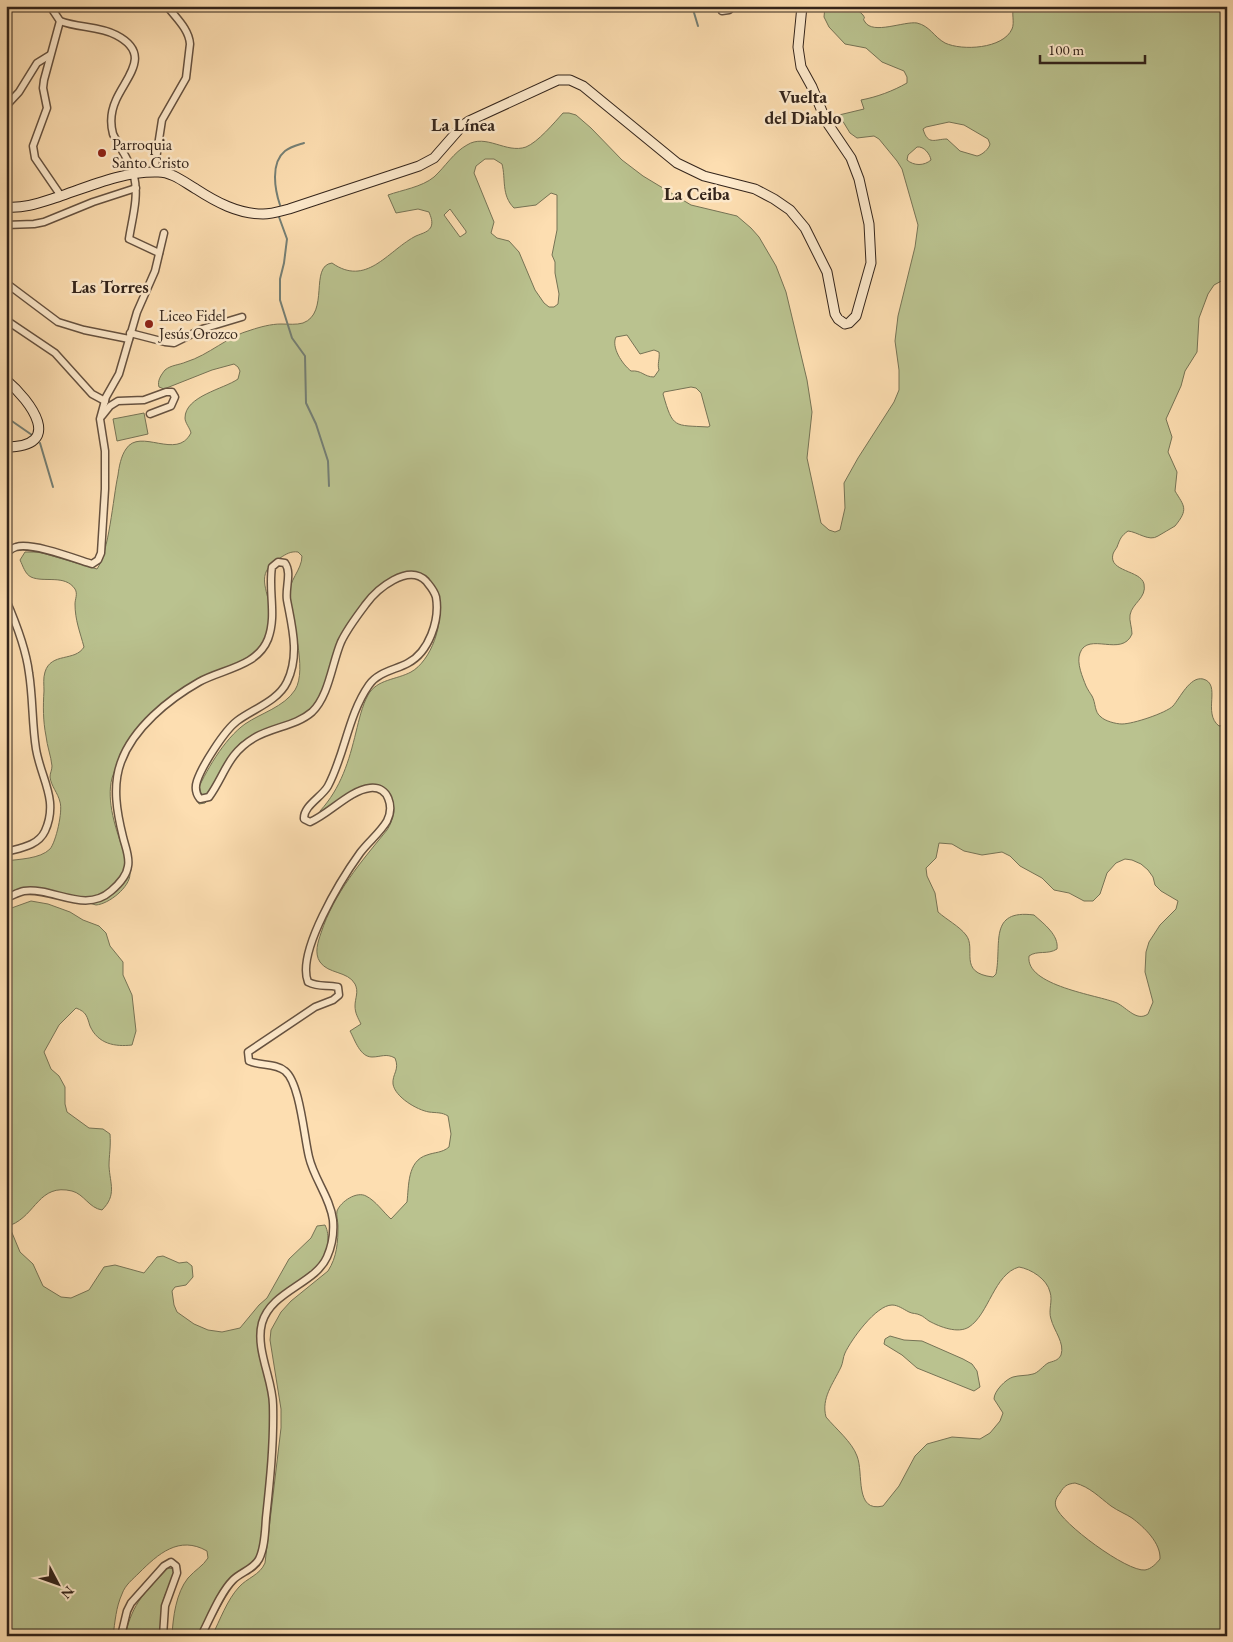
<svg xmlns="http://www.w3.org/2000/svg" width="1233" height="1642" viewBox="0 0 1233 1642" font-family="'EB Garamond',serif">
<rect width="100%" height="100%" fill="#fddeb1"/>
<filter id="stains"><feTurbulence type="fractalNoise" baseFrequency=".004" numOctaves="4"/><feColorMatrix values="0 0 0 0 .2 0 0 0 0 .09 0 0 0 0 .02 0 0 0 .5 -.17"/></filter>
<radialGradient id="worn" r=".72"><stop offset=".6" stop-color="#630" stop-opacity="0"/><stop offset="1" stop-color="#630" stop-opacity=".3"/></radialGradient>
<g fill="#bac28f" stroke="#767355" fill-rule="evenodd">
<path d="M 825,6 L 855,6 C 857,10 860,12 863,15 C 867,21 861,16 865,22 C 873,35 904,21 917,23 C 930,26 934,37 945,43 C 962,51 1003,49 1012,29 C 1015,22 1011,14 1014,6 L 1227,6 L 1227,278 L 1214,285 L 1208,294 L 1199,318 L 1197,352 L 1185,371 L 1181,386 L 1166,419 L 1172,437 L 1168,452 L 1177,472 L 1175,491 C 1184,506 1189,509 1175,526 C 1169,529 1164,533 1158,536 C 1149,542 1138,532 1128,531 C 1121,536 1120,539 1117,547 C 1116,549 1114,551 1113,554 C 1108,572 1141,570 1144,584 C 1147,598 1132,603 1130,615 C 1129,620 1132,628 1132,634 C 1122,658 1088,631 1080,653 C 1076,663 1083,678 1086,686 C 1088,690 1090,693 1092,696 C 1096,703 1094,712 1101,717 C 1105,721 1116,724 1122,724 C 1133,724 1166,713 1173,706 C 1180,698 1190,676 1203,679 C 1222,684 1202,713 1219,726 L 1227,725 L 1227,1636 L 212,1636 C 220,1620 227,1600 239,1587 C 247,1578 260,1575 265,1563 L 281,1428 L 281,1409 L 270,1340 L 271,1330 L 281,1312 L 291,1301 L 328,1271 C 337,1257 338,1242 338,1226 C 338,1222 336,1215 337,1211 C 341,1201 357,1191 366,1196 C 376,1201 383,1212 391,1219 L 407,1202 C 409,1186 407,1161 427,1155 C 435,1152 442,1153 449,1147 L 451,1134 L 448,1116 C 442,1112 436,1113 429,1112 C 417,1110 395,1097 393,1084 C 392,1074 400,1070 395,1058 C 386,1053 381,1057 372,1057 C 360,1057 355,1040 350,1031 L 361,1024 C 358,1018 355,1013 355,1006 C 355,998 359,992 355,984 C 348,971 328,974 320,962 C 314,953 318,942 321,933 C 334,893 361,862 387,830 C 395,818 393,809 389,796 L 378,790 L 365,791 L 334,810 L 321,814 L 320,811 C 341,788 349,761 356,732 C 359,720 362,706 368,695 C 377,679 396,680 411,672 C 431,661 445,622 437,601 C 434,593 427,586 422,579 L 397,576 L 390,578 L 378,586 L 354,617 L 321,701 L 312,715 L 306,720 L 295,724 L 254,735 L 240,743 L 227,759 L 210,798 L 205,803 L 199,804 L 195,796 C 205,772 224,739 245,724 C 261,713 284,707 295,690 C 308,669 291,619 289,596 C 288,581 302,570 302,556 L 298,552 C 291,551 286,554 280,558 C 257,572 265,584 270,607 C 272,616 271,626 271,635 C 264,644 257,657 247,664 C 233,674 217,676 202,683 C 170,697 122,744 112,778 C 106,801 116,830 124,852 C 126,859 130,867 130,874 C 130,887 109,904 96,905 L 57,894 L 35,891 L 6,898 L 6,861 C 19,859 40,859 50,849 C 56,842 63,811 60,802 C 58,793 51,786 50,777 C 50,773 52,770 52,766 C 51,756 47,746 46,736 C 43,721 43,706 44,691 C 44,685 43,678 45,672 C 51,652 75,662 84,647 C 80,632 75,620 75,604 C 75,599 78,594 75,589 C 65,574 44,583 31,577 C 25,574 23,566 20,560 L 25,552 L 39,552 L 97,569 C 109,552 113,498 118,475 C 119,467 121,456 126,449 C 140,427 177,461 191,433 C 190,428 185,423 185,418 C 185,396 224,389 238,379 L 240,371 L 238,367 L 234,364 L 212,370 L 164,389 L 159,387 C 157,381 161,375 165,370 C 171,365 179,365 186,362 C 209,355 228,336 251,330 C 260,327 271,324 281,324 C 289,324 296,325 303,323 C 330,313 309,266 332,263 C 366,287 387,252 414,237 C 419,234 428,233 431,227 C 433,222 431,217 429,212 L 418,209 L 396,213 L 388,195 C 402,190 422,187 434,177 C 445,167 454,152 467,145 C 486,133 506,154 526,147 C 538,142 554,123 563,113 L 569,113 L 576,115 L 591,128 L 622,160 L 643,176 L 691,205 L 737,216 L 751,228 L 759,237 L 776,266 L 786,292 L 807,380 L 812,412 L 807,458 L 821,523 L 829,530 L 835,532 L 840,530 L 845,508 L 844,483 L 858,458 L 894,402 L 899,390 L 899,370 L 895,341 L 898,316 L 915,247 L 918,225 L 902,169 L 897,161 L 879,139 L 874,136 L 857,138 L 850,133 L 839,115 L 864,109 L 861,100 C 877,97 893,91 907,83 L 907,77 L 904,71 L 882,62 L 866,48 L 845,44 L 829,27 L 824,17 ZM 949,122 L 964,125 L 988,139 L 990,144 C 989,149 982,155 977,156 L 960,151 L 947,139 C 935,139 928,146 923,129 L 926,127 ZM 917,147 C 924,146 930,154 931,160 C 924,166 914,166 907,160 L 908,155 ZM 485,159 L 494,159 L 502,164 C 506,179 501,195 514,208 L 536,205 L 551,193 L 557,195 L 557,230 L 552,255 L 555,262 L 555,273 L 559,294 L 558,304 L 554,307 L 549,307 L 544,303 L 535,290 L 519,252 L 509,241 L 497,238 L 491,233 L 494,222 L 474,173 L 476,166 ZM 450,209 L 466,231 L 466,233 L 460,237 L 444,215 ZM 627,335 L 640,354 L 654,350 L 659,352 C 660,359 657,364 659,370 L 654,377 C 644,377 642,370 631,371 C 622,364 611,347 616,337 ZM 691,387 L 696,388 L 701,393 L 710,426 L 708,427 C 674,425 673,429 663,394 L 664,392 ZM 939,843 L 952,844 L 964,851 L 982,855 L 1002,852 L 1010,856 L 1020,866 L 1042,878 L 1054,890 L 1069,893 L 1084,901 L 1093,901 L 1100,894 L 1107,873 L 1116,863 L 1125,859 L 1132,860 L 1141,864 L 1148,870 L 1153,877 L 1155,885 L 1161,891 L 1178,901 L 1176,909 L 1160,925 L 1149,942 L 1146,952 L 1145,972 L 1153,1002 L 1148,1014 C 1137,1022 1127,1008 1117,1003 C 1098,995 1025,986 1029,956 C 1037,950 1048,955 1057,949 C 1059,935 1044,924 1034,915 C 988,909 1002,944 996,974 L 993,977 C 957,973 977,949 966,935 C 959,926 947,920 938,912 L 935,893 L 927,876 L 926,868 L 936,858 ZM 1019,1267 C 1031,1269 1047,1279 1050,1292 C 1053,1301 1048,1310 1051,1319 C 1054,1331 1065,1343 1061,1355 C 1058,1361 1053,1361 1048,1363 C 1043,1366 1038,1373 1033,1374 C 1026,1376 1020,1375 1013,1377 C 1006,1379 994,1391 994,1399 L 1003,1413 L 1000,1421 L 990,1433 L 980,1439 L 952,1437 L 927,1444 L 915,1456 L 899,1486 L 883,1506 C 854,1513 864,1473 857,1456 C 852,1442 836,1429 826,1417 C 821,1398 833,1384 841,1367 C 843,1363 843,1357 845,1353 C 851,1340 876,1305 892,1305 C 898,1305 903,1309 909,1312 C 913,1314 916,1313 920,1315 C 923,1316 926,1319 929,1321 C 940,1327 958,1334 969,1327 C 989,1314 994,1274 1019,1267 ZM 1075,1483 C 1090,1487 1099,1497 1111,1506 C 1118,1511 1126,1514 1132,1518 C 1144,1527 1161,1543 1160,1559 C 1156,1564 1151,1569 1145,1570 C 1127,1572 1061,1523 1056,1507 C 1054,1501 1057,1497 1060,1493 C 1064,1486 1067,1484 1075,1483 Z"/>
<polygon points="144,413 148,434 117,441 113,419"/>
<path d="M 31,901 L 48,904 L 70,912 L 83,920 L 99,926 L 106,933 L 110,946 L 123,962 L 123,975 L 132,995 L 136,1031 L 132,1045 C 115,1047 98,1044 90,1026 C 87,1017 87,1012 76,1008 L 59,1025 L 44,1052 L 51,1069 L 59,1076 L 65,1087 L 65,1104 L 67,1112 L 89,1128 L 103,1129 L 110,1134 C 111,1147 109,1155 109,1166 C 110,1184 117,1195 102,1210 C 89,1208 84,1194 72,1191 C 39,1183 36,1215 11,1225 L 10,1228 L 20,1252 L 33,1264 L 43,1286 L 61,1297 L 71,1298 L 89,1290 L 104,1267 L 115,1265 L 144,1273 L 157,1257 L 163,1256 L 179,1263 L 187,1262 L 192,1266 L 193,1277 L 186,1285 L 175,1287 L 172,1291 L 174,1305 L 177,1312 L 194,1324 L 208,1330 L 222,1332 L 240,1328 L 259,1305 L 267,1298 L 289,1259 L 311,1238 L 317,1226 L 325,1225 C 328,1231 328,1236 328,1243 C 326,1279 283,1286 267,1315 C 264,1321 260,1332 258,1340 C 256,1354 264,1368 267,1381 C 270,1395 272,1409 273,1423 L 260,1550 L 257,1560 L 230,1588 L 204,1636 L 172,1636 C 173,1617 176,1593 188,1578 C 195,1570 203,1566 208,1558 L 207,1551 C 179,1535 158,1554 139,1573 C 133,1579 125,1585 122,1594 C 116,1607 115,1622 113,1636 L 6,1636 L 6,910 Z"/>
<polygon points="890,1336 904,1340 922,1341 963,1359 972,1364 977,1371 980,1387 974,1391 917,1368 902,1355 884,1344 885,1339"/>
<path d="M 168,1568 L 175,1569 C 175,1580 169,1586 165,1595 C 160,1607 161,1623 161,1636 L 125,1636 C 133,1601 145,1593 168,1568 Z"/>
</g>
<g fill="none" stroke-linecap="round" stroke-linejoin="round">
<g stroke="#747f75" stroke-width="2">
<polyline points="692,6 698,26"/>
<path d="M 280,205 C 275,190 270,163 285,151 C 290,147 298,145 304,143"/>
<polyline points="279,217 287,239 284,263 280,279 280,300 292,338 305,356 306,403 316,424 328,461 329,486"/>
<polyline points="6,417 32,435"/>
<polyline points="40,443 53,487"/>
</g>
<g stroke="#665240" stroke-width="9">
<g id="minor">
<path d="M 50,6 L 60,21 C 78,28 99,26 116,35 C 153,54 126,77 116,100 C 111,111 110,123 113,134 C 119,147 131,162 134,176 C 139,197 132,219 129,239 L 159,253"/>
<polyline points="722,11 729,10 733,6"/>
<polyline points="60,21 44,80 43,88 47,108 33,146 35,158 61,196"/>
<polyline points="6,106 19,92 37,63 50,55"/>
<path d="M 154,172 L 162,120 L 186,78 L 190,44 C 189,29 176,18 167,6"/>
<polyline points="6,225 34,224 44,222 93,202 136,188"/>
<polyline points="6,283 58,322 84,330 129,339"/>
<polyline points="6,320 55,353 92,394 105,401"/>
<polyline points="130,333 165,342 174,343 202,329 242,317"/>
<polyline points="102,416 110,406 118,401 144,400 166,392 172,392 175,397 171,406 150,414"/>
<path d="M 6,553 C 9,551 12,548 16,547 C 32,542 76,559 92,564 L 98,560 L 101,553 L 105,489 L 105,451 L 100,419 L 106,397 L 119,374 L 137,312 L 155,271 L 164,233"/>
<path d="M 6,600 C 16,623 26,648 29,673 C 33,698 32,724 36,749 C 41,779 59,800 45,831 C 38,846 20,848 6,852"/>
<path d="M 6,898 C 12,896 18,892 24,891 C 53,887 85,914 111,891 C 118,885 127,875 128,866 C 130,857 125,846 123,837 C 117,813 112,786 121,762 C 133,728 169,699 199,682 C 222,669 257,667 268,639 C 277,615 268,591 272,567 L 278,562 L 285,563 C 292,573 285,588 287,600 C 292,627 300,655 287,682 C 278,701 253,709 237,721 C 224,731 202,766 197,781 C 195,787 196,794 200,799 L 209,797 C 225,775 227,754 254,738 C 272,727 296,726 312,712 C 329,696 332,663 341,642 C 347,629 357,616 366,604 C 377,589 408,563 426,581 C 430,586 434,590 436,597 C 440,620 429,652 408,663 C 395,670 378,672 369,685 C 348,715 345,754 328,786 C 322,797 303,806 304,819 L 310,822 C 329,814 350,790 370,788 C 389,786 394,807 387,821 C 380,833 368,842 360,853 C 342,878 296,952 308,982 C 320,988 326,984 338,987 L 339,995 L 333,1000 L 315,1007 L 248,1052 L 249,1061 C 260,1066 276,1063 285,1071 C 300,1083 304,1137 309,1157 C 314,1179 330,1197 333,1220 C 334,1232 332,1246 327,1257 C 315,1284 271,1291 262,1323 C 255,1349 273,1380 273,1405 C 274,1443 270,1481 266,1518 C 265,1531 265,1547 259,1559 C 254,1569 241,1572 233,1580 C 220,1593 210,1619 201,1636"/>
<polyline points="121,1636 127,1611 131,1603 164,1566 171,1562 176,1566 177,1573 165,1606 163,1636"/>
</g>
</g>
<g stroke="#33241b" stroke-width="11">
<g id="secondary">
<path d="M 6,207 C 24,209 42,202 58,197 C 90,186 124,171 158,172 C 172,172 184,182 196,189 C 216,202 238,214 263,214 C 272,214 281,211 289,209 L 419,166 L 434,158 L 462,126 L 469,121 L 558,80 L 570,80 L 583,86 L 677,163 L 704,176 L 755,189 L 774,199 L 790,210 L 805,228 L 827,272 L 835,314 L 838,319 L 845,324 L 849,323 L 856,316 L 871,263 L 869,224 L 859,179 L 851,158 L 826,121 L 812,87 L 801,67 L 798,47 L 802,6"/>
<path d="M 6,380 C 31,401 65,447 6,447"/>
</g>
</g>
<use href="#minor" stroke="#feeacc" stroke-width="6"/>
<use href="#secondary" stroke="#feeacc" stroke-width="9"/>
</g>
<g fill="#8f2418" stroke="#feeacc" stroke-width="2">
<circle cx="102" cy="153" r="5"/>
<circle cx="149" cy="324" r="5"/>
</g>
<g text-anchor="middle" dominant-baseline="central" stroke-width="5" stroke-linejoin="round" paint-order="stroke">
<g font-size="16" fill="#33241b" stroke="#feeacc" text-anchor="start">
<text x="112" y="144">Parroquia<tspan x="112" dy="18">Santo Cristo</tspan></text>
<text x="159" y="315">Liceo Fidel<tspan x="159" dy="18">Jesús Orozco</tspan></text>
</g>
<g font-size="18" font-weight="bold" fill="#33241b" stroke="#feeacc">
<text x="803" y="96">Vuelta<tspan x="803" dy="21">del Diablo</tspan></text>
<text x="463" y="124">La Línea</text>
<text x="697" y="193">La Ceiba</text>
<text x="110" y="286">Las Torres</text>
</g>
</g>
<rect width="1233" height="1642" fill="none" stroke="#fddeb1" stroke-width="25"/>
<rect x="8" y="8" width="1218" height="1627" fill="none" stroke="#33241b" stroke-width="2.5"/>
<rect x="12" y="12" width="1208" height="1617" fill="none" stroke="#33241b"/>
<g transform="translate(58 1584) rotate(131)" stroke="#feeacc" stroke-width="4" paint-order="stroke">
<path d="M0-4L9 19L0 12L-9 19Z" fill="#33241b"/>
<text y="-8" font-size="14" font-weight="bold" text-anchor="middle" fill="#33241b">N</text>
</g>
<path d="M1040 55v8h105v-8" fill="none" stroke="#33241b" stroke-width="2.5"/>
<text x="1048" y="55" font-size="15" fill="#33241b" stroke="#feeacc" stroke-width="4" paint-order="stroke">100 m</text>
<rect width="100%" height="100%" filter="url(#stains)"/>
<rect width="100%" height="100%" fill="url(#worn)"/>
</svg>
